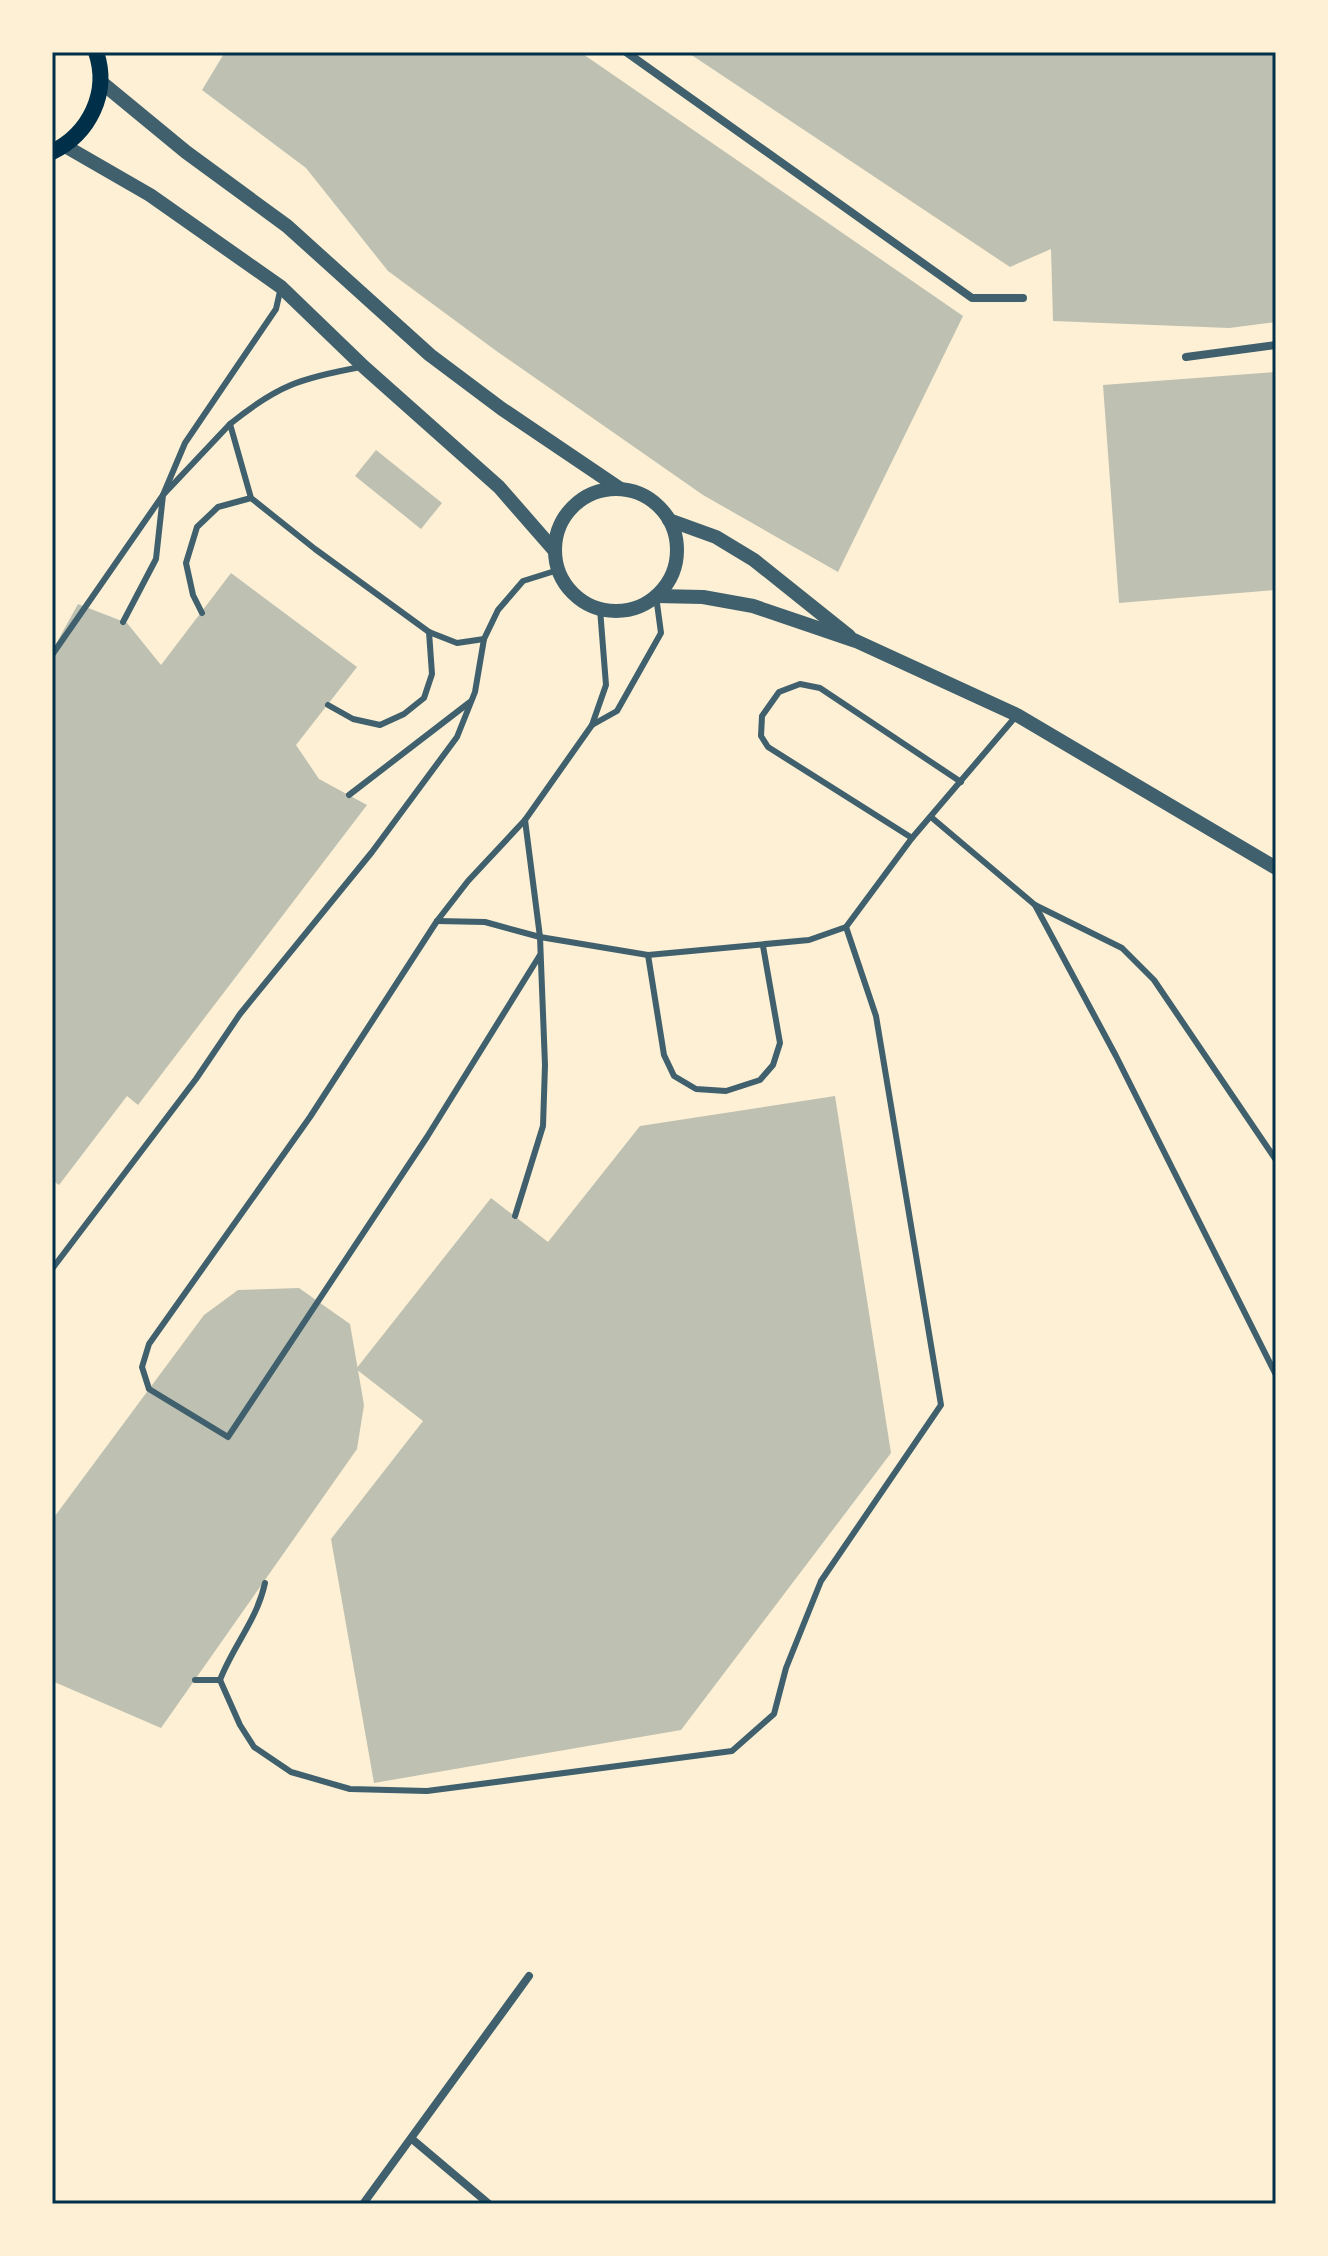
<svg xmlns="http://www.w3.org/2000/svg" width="1328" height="2256" viewBox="0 0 1328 2256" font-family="'Times New Roman',serif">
<rect width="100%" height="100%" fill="#fdf0d5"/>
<g fill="#bec0b2">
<polygon points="225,52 580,52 963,316 838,572 703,495 495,350 388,271 306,168 202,90"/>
<polygon points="687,52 1276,52 1276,322 1229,328 1053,321 1051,249 1010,267"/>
<polygon points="1276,372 1276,590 1119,603 1103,385"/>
<polygon points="376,450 442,503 421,529 355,476"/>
<polygon points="231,573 357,667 296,745 319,779 367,805 138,1105 127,1096 59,1185 52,1180 52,651 78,604 127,623 161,665"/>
<polygon points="835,1096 891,1453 681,1730 374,1783 331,1539 423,1421 356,1369 491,1198 548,1242 640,1126"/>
<polygon points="299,1288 350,1324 364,1405 357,1449 161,1728 52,1681 52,1520 204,1315 238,1290"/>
</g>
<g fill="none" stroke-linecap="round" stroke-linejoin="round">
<g stroke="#3f606c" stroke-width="6">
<path d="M 361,367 C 301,378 278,385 230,424 L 251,498 L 315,549 L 429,632 L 457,643 L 484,639"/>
<polyline points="202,613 193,595 186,563 197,527 218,507 251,498"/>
<polyline points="123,622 156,559 163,495 185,443 276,309 281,287"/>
<polyline points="52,655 163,495 230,424"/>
<polyline points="328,705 353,719 380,725 404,714 424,698 432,674 429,632"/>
<polyline points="592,725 617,711 661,633 656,596"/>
<polyline points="349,795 470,702"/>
<polyline points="931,817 1035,905 1116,1056 1276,1375"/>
<polyline points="912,838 768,747 761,736 762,716 779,692 800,684 820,688 961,782"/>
<polyline points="1035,905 1122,948 1154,980 1276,1160"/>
<polyline points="437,921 485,922 540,937 648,955 809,940 846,927 912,838 1017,715"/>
<polyline points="540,955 427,1137 228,1437 149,1389 142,1367 149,1344 310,1117 437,921 468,881 525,820 592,725 606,685 600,609"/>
<polyline points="648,955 664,1055 674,1076 696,1089 726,1091 760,1080 773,1065 780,1043 763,946"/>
<polyline points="515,1216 543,1126 545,1065 540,937 525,820"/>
<polyline points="52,1269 196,1079 240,1014 372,852 457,737 475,692 484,639 498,610 523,581 558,570"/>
<polyline points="195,1680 220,1680 240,1725 254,1747 291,1772 350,1789 427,1791 732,1751 774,1714 786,1668 821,1581 941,1405 876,1016 846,927"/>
<path d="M 220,1680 C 233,1646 257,1620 265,1583"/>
</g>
<g stroke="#3f606c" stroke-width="8">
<polyline points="626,52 972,298 1023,298"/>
<polyline points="1186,357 1276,345"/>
<polyline points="412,2139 489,2204"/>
<polyline points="363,2204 529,1976"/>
</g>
<g stroke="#3f606c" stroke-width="14">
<polyline points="101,82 186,152 287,226 430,355 502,409 619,488"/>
<polyline points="65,146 150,195 281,287 364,367 499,487 554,550"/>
<circle cx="616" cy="550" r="61"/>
<polyline points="669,520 716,537 754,560 849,636"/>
<polyline points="656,596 703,597 753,606 856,641 1017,715 1276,868"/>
</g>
<path stroke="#003049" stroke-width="16" d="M 52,152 C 89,134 110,93 96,52"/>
</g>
<rect width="1328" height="2256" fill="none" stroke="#fdf0d5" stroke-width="108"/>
<rect x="54" y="54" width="1220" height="2148" fill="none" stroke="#003049" stroke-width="3"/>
</svg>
